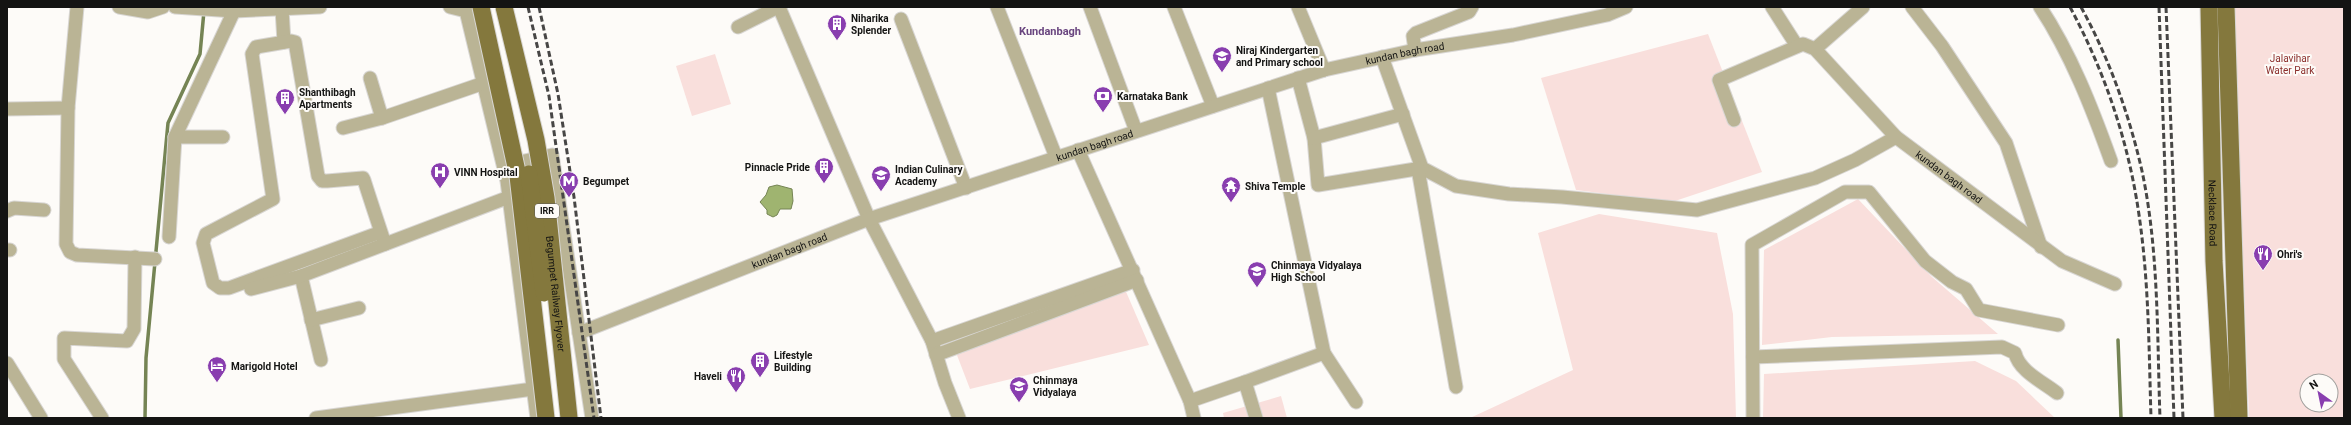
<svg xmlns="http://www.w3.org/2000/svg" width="2351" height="425" viewBox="0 0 2351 425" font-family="Roboto,sans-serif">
<rect width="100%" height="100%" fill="#fdfbf8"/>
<g fill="#f9dfdc" fill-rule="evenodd">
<path d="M 2234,7 L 2344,7 L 2344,418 L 2249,418 ZM 2307,381 L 2331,381 L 2331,405 L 2307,405 Z"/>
<polygon points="1708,34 1762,172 1672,202 1576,190 1541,78"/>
<polygon points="715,54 731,104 692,116 676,66"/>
<polygon points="1858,199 1932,277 1998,334 1832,337 1762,345 1764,250"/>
<polygon points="1599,214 1717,233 1733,314 1736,418 1470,418 1573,370 1538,233"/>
<polygon points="1124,287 1149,345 970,389 955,350"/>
<polygon points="1975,361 2016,381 2055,418 1763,418 1764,374"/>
<polygon points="1281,396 1287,418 1224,418 1223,413"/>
</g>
<polygon fill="#9fb470" stroke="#758454" points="777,185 792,189 793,201 791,209 780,209 777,215 773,217 767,214 767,210 760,202 766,195 769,187"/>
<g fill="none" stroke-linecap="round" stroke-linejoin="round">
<g stroke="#758454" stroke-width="3.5">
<polyline points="2118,340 2121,418"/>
<polyline points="145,418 146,358 168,123 200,54 204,11"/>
</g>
<g stroke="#d8d6d3" stroke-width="15">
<g id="minor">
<polyline points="77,7 68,108 66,244 70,252 77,255 155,259"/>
<polyline points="119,7 148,12 163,7"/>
<polyline points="175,7 234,11 320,7"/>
<polyline points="450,7 466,11 507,181 537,418"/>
<polyline points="779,7 869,219 932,341 945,383 959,418"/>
<polyline points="997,7 1056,157"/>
<polyline points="1090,7 1136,131"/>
<polyline points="1174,7 1213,106"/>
<polyline points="1298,7 1324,70"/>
<polyline points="1772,7 1797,46"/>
<polyline points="1912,7 1942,46 2006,143 2041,247"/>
<path d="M 2040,7 C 2071,54 2092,108 2111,161"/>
<polyline points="282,9 284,42"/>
<polyline points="901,19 966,188"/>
<polyline points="738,27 778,7"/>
<polyline points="1815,49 1863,7"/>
<polyline points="1415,50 1413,36 1416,33 1469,12 1472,7"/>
<polyline points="1382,57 1422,168 1456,186 1509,194 1562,197 1697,210 1815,178 1855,160 1896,137"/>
<polyline points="370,78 382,118"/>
<polyline points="1298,78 1314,138 1318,185 1422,168"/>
<polyline points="1268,88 1324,353"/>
<polyline points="7,109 68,108"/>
<path id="s1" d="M 1734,120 L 1719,80 L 1803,44 L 1815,49 L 1896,137 L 2062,261 L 2115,284"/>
<polyline points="343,128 382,118 484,83"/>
<polyline points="175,137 223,137"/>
<polyline points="1314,138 1403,114"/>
<polyline points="1078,150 1190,401 1194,418"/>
<polyline points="507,165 552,155 592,418"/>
<polyline points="1418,169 1456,387"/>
<polyline points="536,190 557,186"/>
<polyline points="7,211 14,208 44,210"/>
<path d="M 381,232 L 229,288 L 220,288 L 213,283 L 203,243 L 206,234 L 273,199 L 252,54 L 256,47 L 291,41 L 295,42 L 318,176 L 322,181 L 327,181 L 363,178 L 364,180 C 371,202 378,223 385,244"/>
<polyline points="169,237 175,137 234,11"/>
<polyline points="7,250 10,250"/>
<polyline points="301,276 321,360"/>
<polyline points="251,289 301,276 517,194"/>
<polyline points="311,320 359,308"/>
<path id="s2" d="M 579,333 L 869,219 L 1324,70 L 1415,50 L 1513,35 L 1607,15 L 1626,7"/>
<polyline points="932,341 1133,270"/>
<polyline points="936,355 1137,280"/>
<path d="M 1753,357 L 2002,347 L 2015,353 C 2019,371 2043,382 2057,393"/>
<polyline points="7,363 41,418"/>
<polyline points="1245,382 1324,353 1356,402"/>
<polyline points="1190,401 1245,382 1256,418"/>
<polyline points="102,418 64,359 64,338 127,341 134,329 135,257"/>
<polyline points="316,418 533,389"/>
<polyline points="1753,418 1752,245 1845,192 1869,192 1925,261 1952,282 1966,289 1979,310 2058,325"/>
</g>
</g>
<g stroke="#d8d6d3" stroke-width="19">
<g id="major">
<path id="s3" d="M 2209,7 L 2214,261 L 2223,418"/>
<polyline points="2226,7 2239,418"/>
</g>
</g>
<use href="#minor" stroke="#bab495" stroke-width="13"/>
<use href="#major" stroke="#84783d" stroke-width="17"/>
<g stroke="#474645" stroke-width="3" stroke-dasharray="6 3" stroke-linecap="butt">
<polyline points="528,7 549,96 594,418"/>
<polyline points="539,7 558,94 574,197 601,418"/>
<path d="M 2070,7 C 2106,74 2130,146 2140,222 C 2149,287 2149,353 2151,418"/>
<path d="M 2081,7 C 2109,58 2129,114 2142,171 C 2159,251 2157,336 2160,418"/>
<polyline points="2159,7 2174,418"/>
<polyline points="2166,7 2183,418"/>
</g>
<g stroke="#d8d6d3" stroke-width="19" stroke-linecap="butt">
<g id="major-bridge">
<polyline points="481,7 518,176 546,418"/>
<path id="s4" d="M 504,7 L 536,140 L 546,198 L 569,418"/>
<polyline points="529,174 544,293"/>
</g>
</g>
<use href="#major-bridge" stroke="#84783d" stroke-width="17"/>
</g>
<defs>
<g id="building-pin" transform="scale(1)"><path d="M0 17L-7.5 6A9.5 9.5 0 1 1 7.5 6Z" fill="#893eaf" stroke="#fdfbf8"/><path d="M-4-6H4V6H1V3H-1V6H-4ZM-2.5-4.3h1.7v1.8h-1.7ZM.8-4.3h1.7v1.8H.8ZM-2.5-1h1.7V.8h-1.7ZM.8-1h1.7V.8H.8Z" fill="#fff"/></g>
<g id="school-pin" transform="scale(1)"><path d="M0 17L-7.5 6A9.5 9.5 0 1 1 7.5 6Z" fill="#893eaf" stroke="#fdfbf8"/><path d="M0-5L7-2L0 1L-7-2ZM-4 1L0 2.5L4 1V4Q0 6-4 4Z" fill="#fff"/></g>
<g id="bank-pin" transform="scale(1)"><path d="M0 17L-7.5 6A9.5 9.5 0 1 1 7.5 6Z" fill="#893eaf" stroke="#fdfbf8"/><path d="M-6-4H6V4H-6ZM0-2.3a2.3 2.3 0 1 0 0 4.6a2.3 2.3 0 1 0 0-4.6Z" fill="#fff"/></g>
<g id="hospital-pin" transform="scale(1)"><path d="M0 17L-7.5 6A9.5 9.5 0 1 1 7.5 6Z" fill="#893eaf" stroke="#fdfbf8"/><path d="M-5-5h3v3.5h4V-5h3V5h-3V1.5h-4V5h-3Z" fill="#fff"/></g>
<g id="university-pin" transform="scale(1)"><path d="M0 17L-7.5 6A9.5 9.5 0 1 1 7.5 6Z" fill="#893eaf" stroke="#fdfbf8"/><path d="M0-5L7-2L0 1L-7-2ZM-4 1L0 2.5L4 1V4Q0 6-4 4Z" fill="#fff"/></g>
<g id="metro-pin" transform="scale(1)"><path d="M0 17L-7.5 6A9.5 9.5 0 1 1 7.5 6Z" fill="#893eaf" stroke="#fdfbf8"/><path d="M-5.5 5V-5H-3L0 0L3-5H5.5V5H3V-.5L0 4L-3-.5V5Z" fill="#fff"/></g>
<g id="temple-pin" transform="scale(1)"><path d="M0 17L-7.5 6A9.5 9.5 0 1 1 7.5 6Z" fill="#893eaf" stroke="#fdfbf8"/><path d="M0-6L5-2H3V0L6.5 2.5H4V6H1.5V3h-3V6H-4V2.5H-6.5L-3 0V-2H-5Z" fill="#fff"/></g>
<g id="restaurant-pin" transform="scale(1)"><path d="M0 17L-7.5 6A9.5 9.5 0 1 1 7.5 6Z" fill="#893eaf" stroke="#fdfbf8"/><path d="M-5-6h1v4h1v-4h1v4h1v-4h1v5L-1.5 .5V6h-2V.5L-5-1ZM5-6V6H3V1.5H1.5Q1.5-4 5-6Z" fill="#fff"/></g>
<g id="hotel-pin" transform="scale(1)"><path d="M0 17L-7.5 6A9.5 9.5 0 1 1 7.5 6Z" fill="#893eaf" stroke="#fdfbf8"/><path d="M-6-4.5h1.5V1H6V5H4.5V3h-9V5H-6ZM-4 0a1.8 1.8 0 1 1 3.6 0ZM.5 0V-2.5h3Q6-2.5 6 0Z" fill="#fff"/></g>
</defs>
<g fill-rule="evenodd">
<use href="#building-pin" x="837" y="24"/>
<use href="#school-pin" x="1222" y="56"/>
<use href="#bank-pin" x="1103" y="96"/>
<use href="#building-pin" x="285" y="98"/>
<use href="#building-pin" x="824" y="167"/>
<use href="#hospital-pin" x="440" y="172"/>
<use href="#university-pin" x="881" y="175"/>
<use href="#metro-pin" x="569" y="181"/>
<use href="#temple-pin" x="1231" y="186"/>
<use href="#restaurant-pin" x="2263" y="254"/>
<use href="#school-pin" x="1257" y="271"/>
<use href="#building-pin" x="760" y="361"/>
<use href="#hotel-pin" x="217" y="366"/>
<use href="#restaurant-pin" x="736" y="376"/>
<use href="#university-pin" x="1019" y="386"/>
</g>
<g text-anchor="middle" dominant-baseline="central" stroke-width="4" stroke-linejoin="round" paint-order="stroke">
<rect fill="#fdfbf8" stroke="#5a5958" stroke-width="1" x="535" y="204" width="24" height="14" rx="3"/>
<g font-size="9" font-weight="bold" fill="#141413">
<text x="547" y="211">IRR</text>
</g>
<g font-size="10" font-weight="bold" fill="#141413" stroke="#fdfbf8" text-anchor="start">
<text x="851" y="18">Niharika<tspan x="851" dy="12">Splender</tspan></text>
<text x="1236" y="50">Niraj Kindergarten<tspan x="1236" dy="12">and Primary school</tspan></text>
<text x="299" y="92">Shanthibagh<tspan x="299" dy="12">Apartments</tspan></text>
<text x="1117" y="96">Karnataka Bank</text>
<text x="810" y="167" text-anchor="end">Pinnacle Pride</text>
<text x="895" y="169">Indian Culinary<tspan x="895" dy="12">Academy</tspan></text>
<text x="454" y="172">VINN Hospital</text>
<text x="583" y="181">Begumpet</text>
<text x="1245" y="186">Shiva Temple</text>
<text x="2277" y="254">Ohri's</text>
<text x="1271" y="265">Chinmaya Vidyalaya<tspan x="1271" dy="12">High School</tspan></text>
<text x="774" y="355">Lifestyle<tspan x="774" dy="12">Building</tspan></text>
<text x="231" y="366">Marigold Hotel</text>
<text x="722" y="376" text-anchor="end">Haveli</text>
<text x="1033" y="380">Chinmaya<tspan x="1033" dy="12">Vidyalaya</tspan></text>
</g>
<g font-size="10" fill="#141413" stroke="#fdfbf8">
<text stroke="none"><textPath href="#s2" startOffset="873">kundan bagh road</textPath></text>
<text stroke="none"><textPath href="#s2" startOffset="549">kundan bagh road</textPath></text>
<text stroke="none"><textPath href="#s1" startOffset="333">kundan bagh road</textPath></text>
<text stroke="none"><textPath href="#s3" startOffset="206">Necklace Road</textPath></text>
<text stroke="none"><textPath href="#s2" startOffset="226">kundan bagh road</textPath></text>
<text stroke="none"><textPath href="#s4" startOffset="292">Begumpet Railway Flyover</textPath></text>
</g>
<g font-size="10" fill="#8c302d" stroke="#fdfbf8">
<text x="2290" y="58">Jalavihar<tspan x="2290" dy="12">Water Park</tspan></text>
</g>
<g font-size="11" font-weight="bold" fill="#69457f" stroke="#fdfbf8">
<text x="1050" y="31">Kundanbagh</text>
</g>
</g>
<rect width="2351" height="425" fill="none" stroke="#141413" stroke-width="16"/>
<g transform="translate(2319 393) rotate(327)"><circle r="19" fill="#fdfbf8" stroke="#a09f9c"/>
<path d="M0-3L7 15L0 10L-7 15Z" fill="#893eaf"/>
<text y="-6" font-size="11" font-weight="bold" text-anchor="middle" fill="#141413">N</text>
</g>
</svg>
